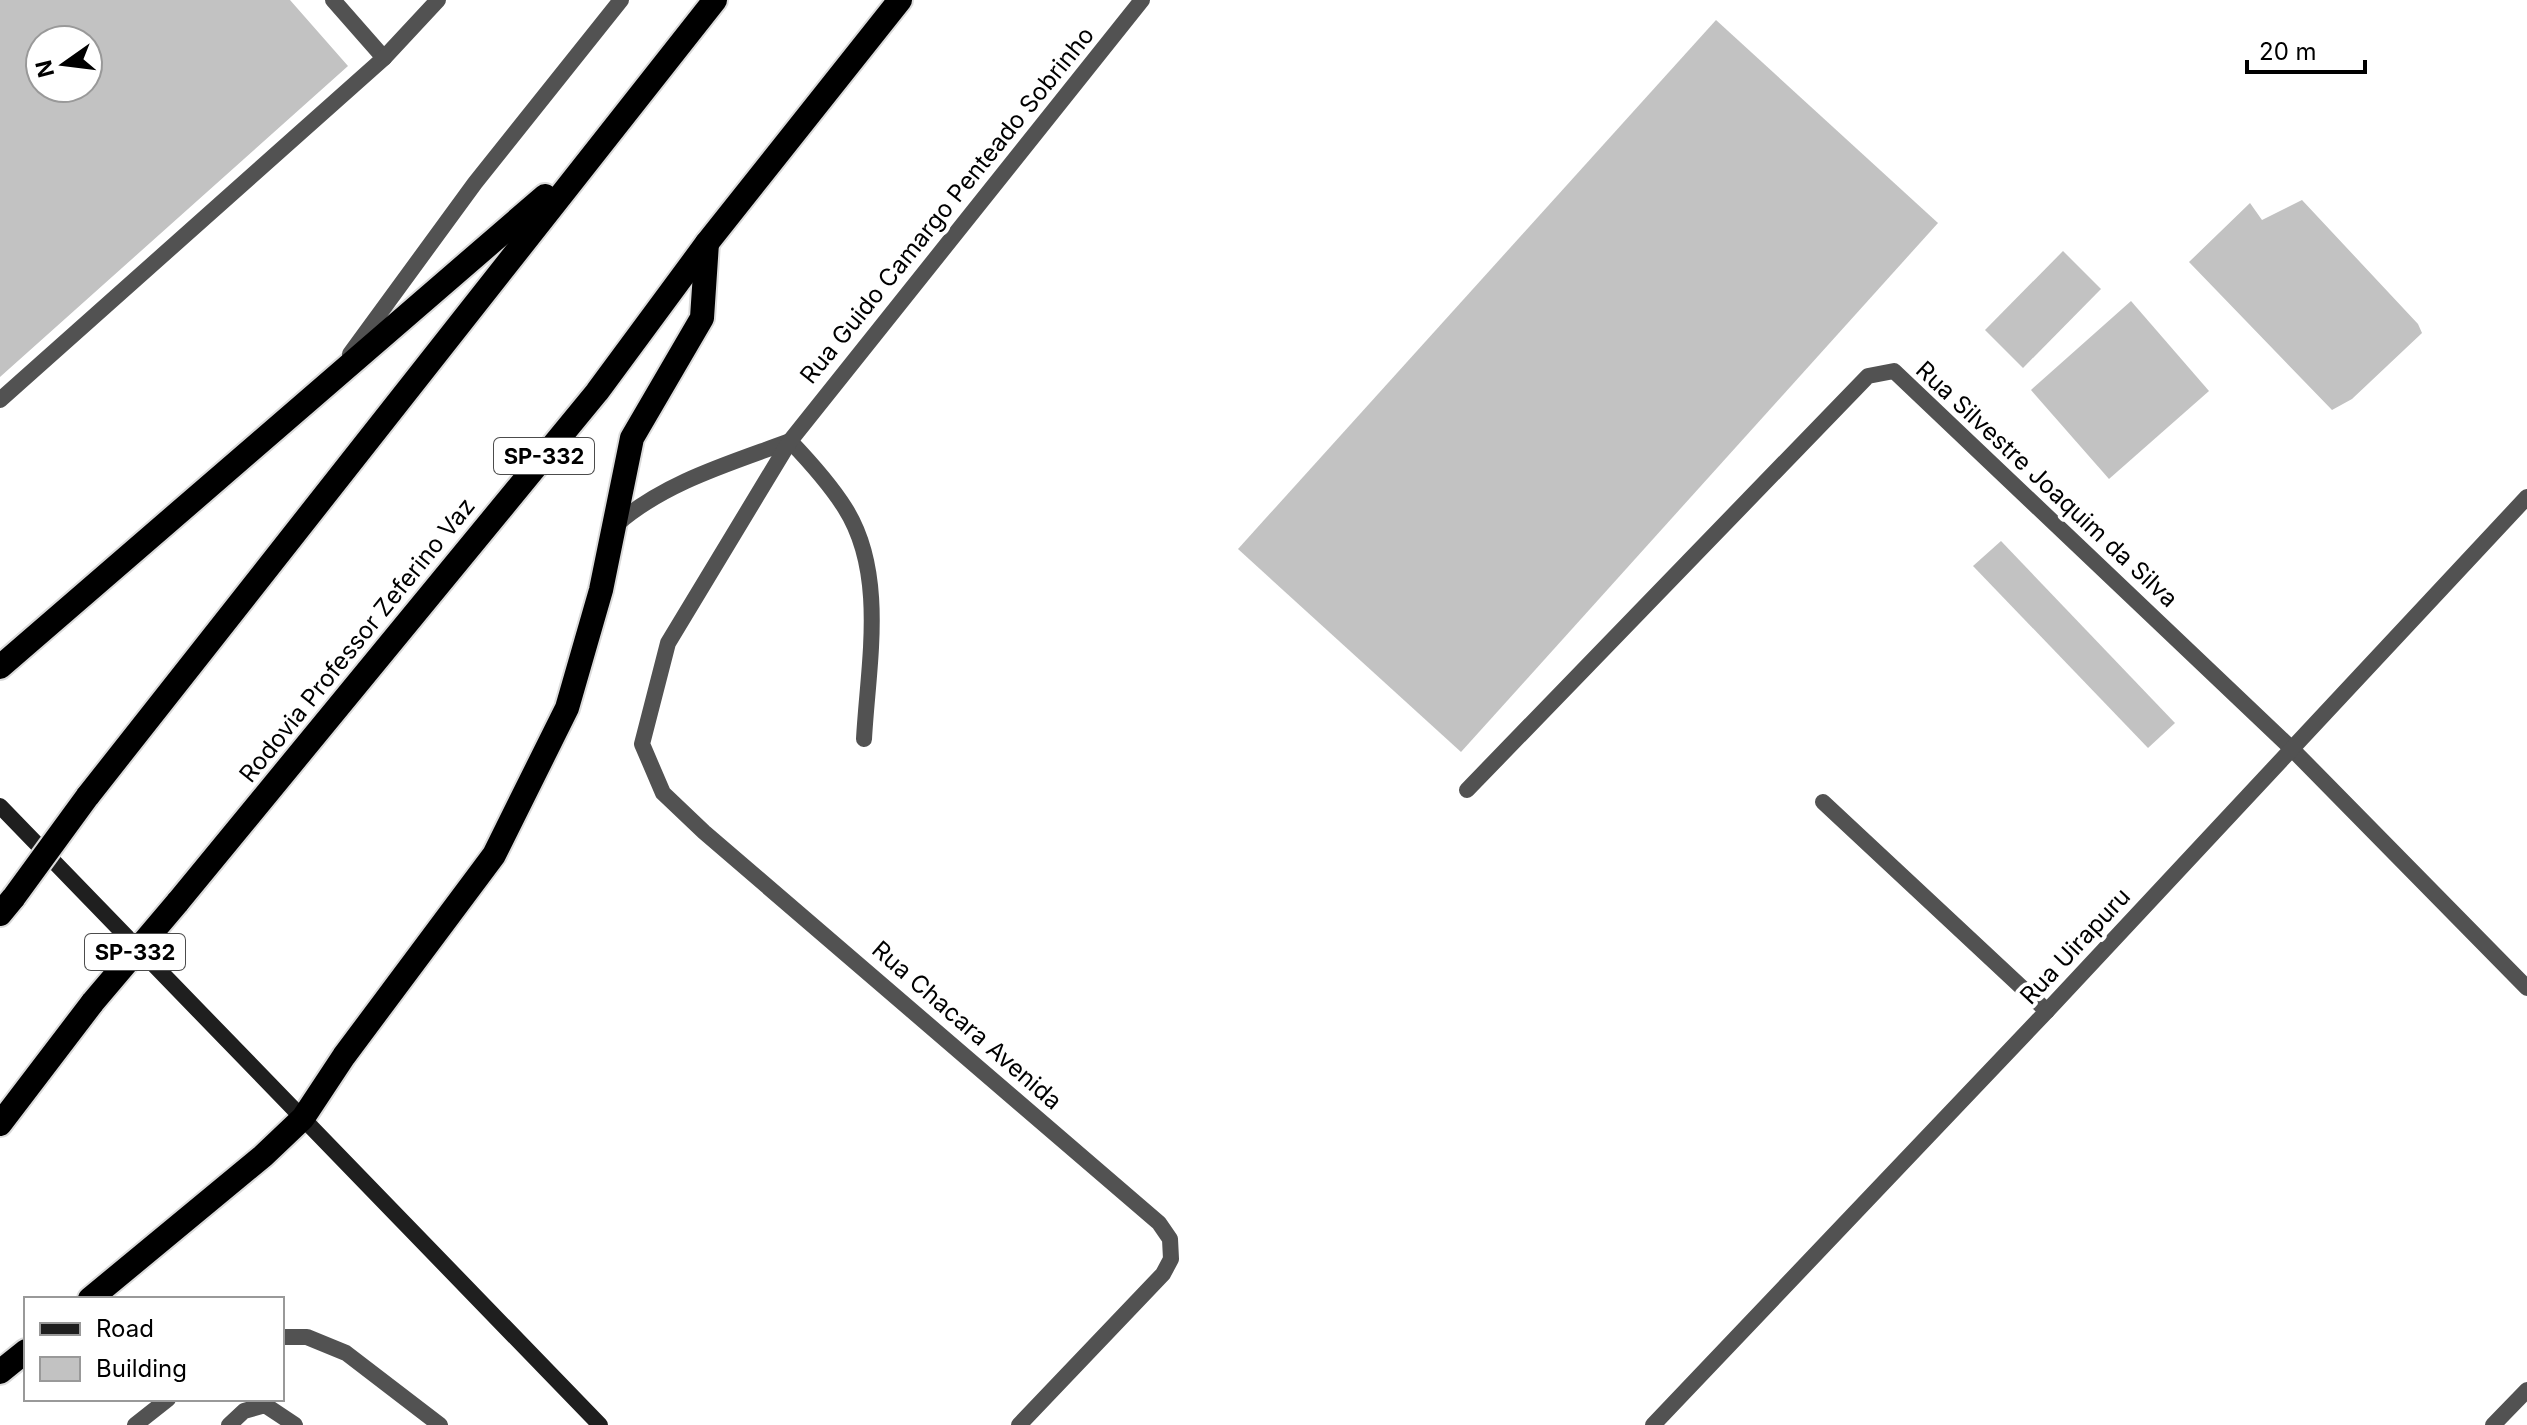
<svg xmlns="http://www.w3.org/2000/svg" width="2527" height="1425" viewBox="0 0 2527 1425" font-family="Inter,sans-serif">
<rect width="100%" height="100%" fill="#fff"/>
<g fill="#c2c2c2" fill-rule="evenodd">
<path d="M 0,0 L 290,0 L 348,66 L 0,377 ZM 40,40 L 88,40 L 88,88 L 40,88 Z"/>
<polygon points="1716,20 1938,223 1461,752 1238,549"/>
<polygon points="2302,200 2418,324 2422,333 2352,399 2332,410 2189,262 2250,203 2262,220"/>
<polygon points="2063,251 2101,289 2023,368 1985,330"/>
<polygon points="2131,301 2209,391 2109,479 2031,390"/>
<polygon points="2001,541 2175,723 2148,748 1973,566"/>
</g>
<g fill="none" stroke-linecap="round" stroke-linejoin="round">
<g stroke="#dbdbdb" stroke-width="28">
<g id="motorway">
<polyline points="0,667 545,196"/>
<polyline points="87,797 715,0"/>
<polyline points="177,903 597,392 707,243 900,0"/>
<polyline points="0,914 14,897"/>
<polyline points="0,1124 93,1002"/>
<polyline points="90,1299 263,1156 303,1118 344,1056 494,855 567,708 601,590 632,438 702,318 707,243"/>
<polyline points="0,1372 26,1351"/>
</g>
</g>
<g stroke="#525252" stroke-width="16">
<polyline points="333,0 384,58"/>
<polyline points="350,354 475,183 621,0"/>
<polyline points="0,400 384,58 438,0"/>
<path d="M 790,441 C 810,462 830,484 845,508 C 887,574 868,665 864,739"/>
<path d="M 617,524 C 665,482 731,463 790,441"/>
<polyline points="1467,790 1868,376 1894,371 2292,749"/>
<polyline points="1823,802 2047,1011"/>
<polyline points="229,1425 244,1411 265,1405 295,1425"/>
<polyline points="1019,1425 1163,1274 1171,1259 1170,1239 1159,1223 704,832 663,793 642,744 668,643 790,441 1142,0"/>
</g>
<g stroke="#525252" stroke-width="16">
<polyline points="2292,749 2527,988"/>
<polyline points="282,1337 307,1337 346,1353 440,1425"/>
<polyline points="135,1425 168,1399"/>
<polyline points="1653,1425 2047,1011 2527,497"/>
<polyline points="2493,1425 2527,1390"/>
</g>
<polyline stroke="#1f1f1f" stroke-width="16" points="0,806 600,1425"/>
<use href="#motorway" stroke="#000" stroke-width="24"/>
<g stroke="#dbdbdb" stroke-width="28" stroke-linecap="butt">
<g id="motorway-bridge">
<polyline points="14,897 87,797"/>
<polyline points="93,1002 177,903"/>
</g>
</g>
<use href="#motorway-bridge" stroke="#000" stroke-width="24"/>
</g>
<g text-anchor="middle" dominant-baseline="central" stroke-width="8" stroke-linejoin="round" paint-order="stroke">
<g fill="#fff" stroke="#4c4c4c" stroke-width="2">
<rect x="494" y="438" width="100" height="36" rx="6"/>
<rect x="85" y="934" width="100" height="36" rx="6"/>
</g>
<g font-size="22" font-weight="bold" fill="#000">
<text x="544" y="456">SP-332</text>
<text x="135" y="952">SP-332</text>
</g>
<g font-size="24" fill="#000" stroke="#fff">
<text transform="translate(947 205) rotate(-51)">Rua Guido Camargo Penteado Sobrinho</text>
<text transform="translate(2047 484) rotate(43)">Rua Silvestre Joaquim da Silva</text>
<text transform="translate(357 640) rotate(-51)">Rodovia Professor Zeferino Vaz</text>
<text transform="translate(2075 946) rotate(-47)">Rua Uirapuru</text>
<text transform="translate(967 1025) rotate(41)">Rua Chacara Avenida</text>
</g>
</g>
<rect x="24" y="1297" width="260" height="104" fill="#ffffff" stroke="#999999" stroke-width="2"/>
<rect x="40" y="1323" width="40" height="12" fill="#1f1f1f" stroke="#999999" stroke-width="2"/>
<text x="96" y="1337" font-size="24" fill="#000000">Road</text>
<rect x="40" y="1357" width="40" height="24" fill="#c2c2c2" stroke="#999999" stroke-width="2"/>
<text x="96" y="1377" font-size="24" fill="#000000">Building</text>
<g transform="translate(64 64) rotate(256)"><circle r="38" fill="#ffffff" stroke="#999999" stroke-width="2"/>
<path d="M0-6L14 30L0 20L-14 30Z" fill="#000000"/>
<text y="-12" font-size="22" font-weight="bold" text-anchor="middle" fill="#000000">N</text>
</g>
<path d="M2247 60v12h118v-12" fill="none" stroke="#000000" stroke-width="4"/>
<text x="2259" y="60" font-size="24" fill="#000000" stroke="#ffffff" stroke-width="6" paint-order="stroke">20 m</text>
</svg>
